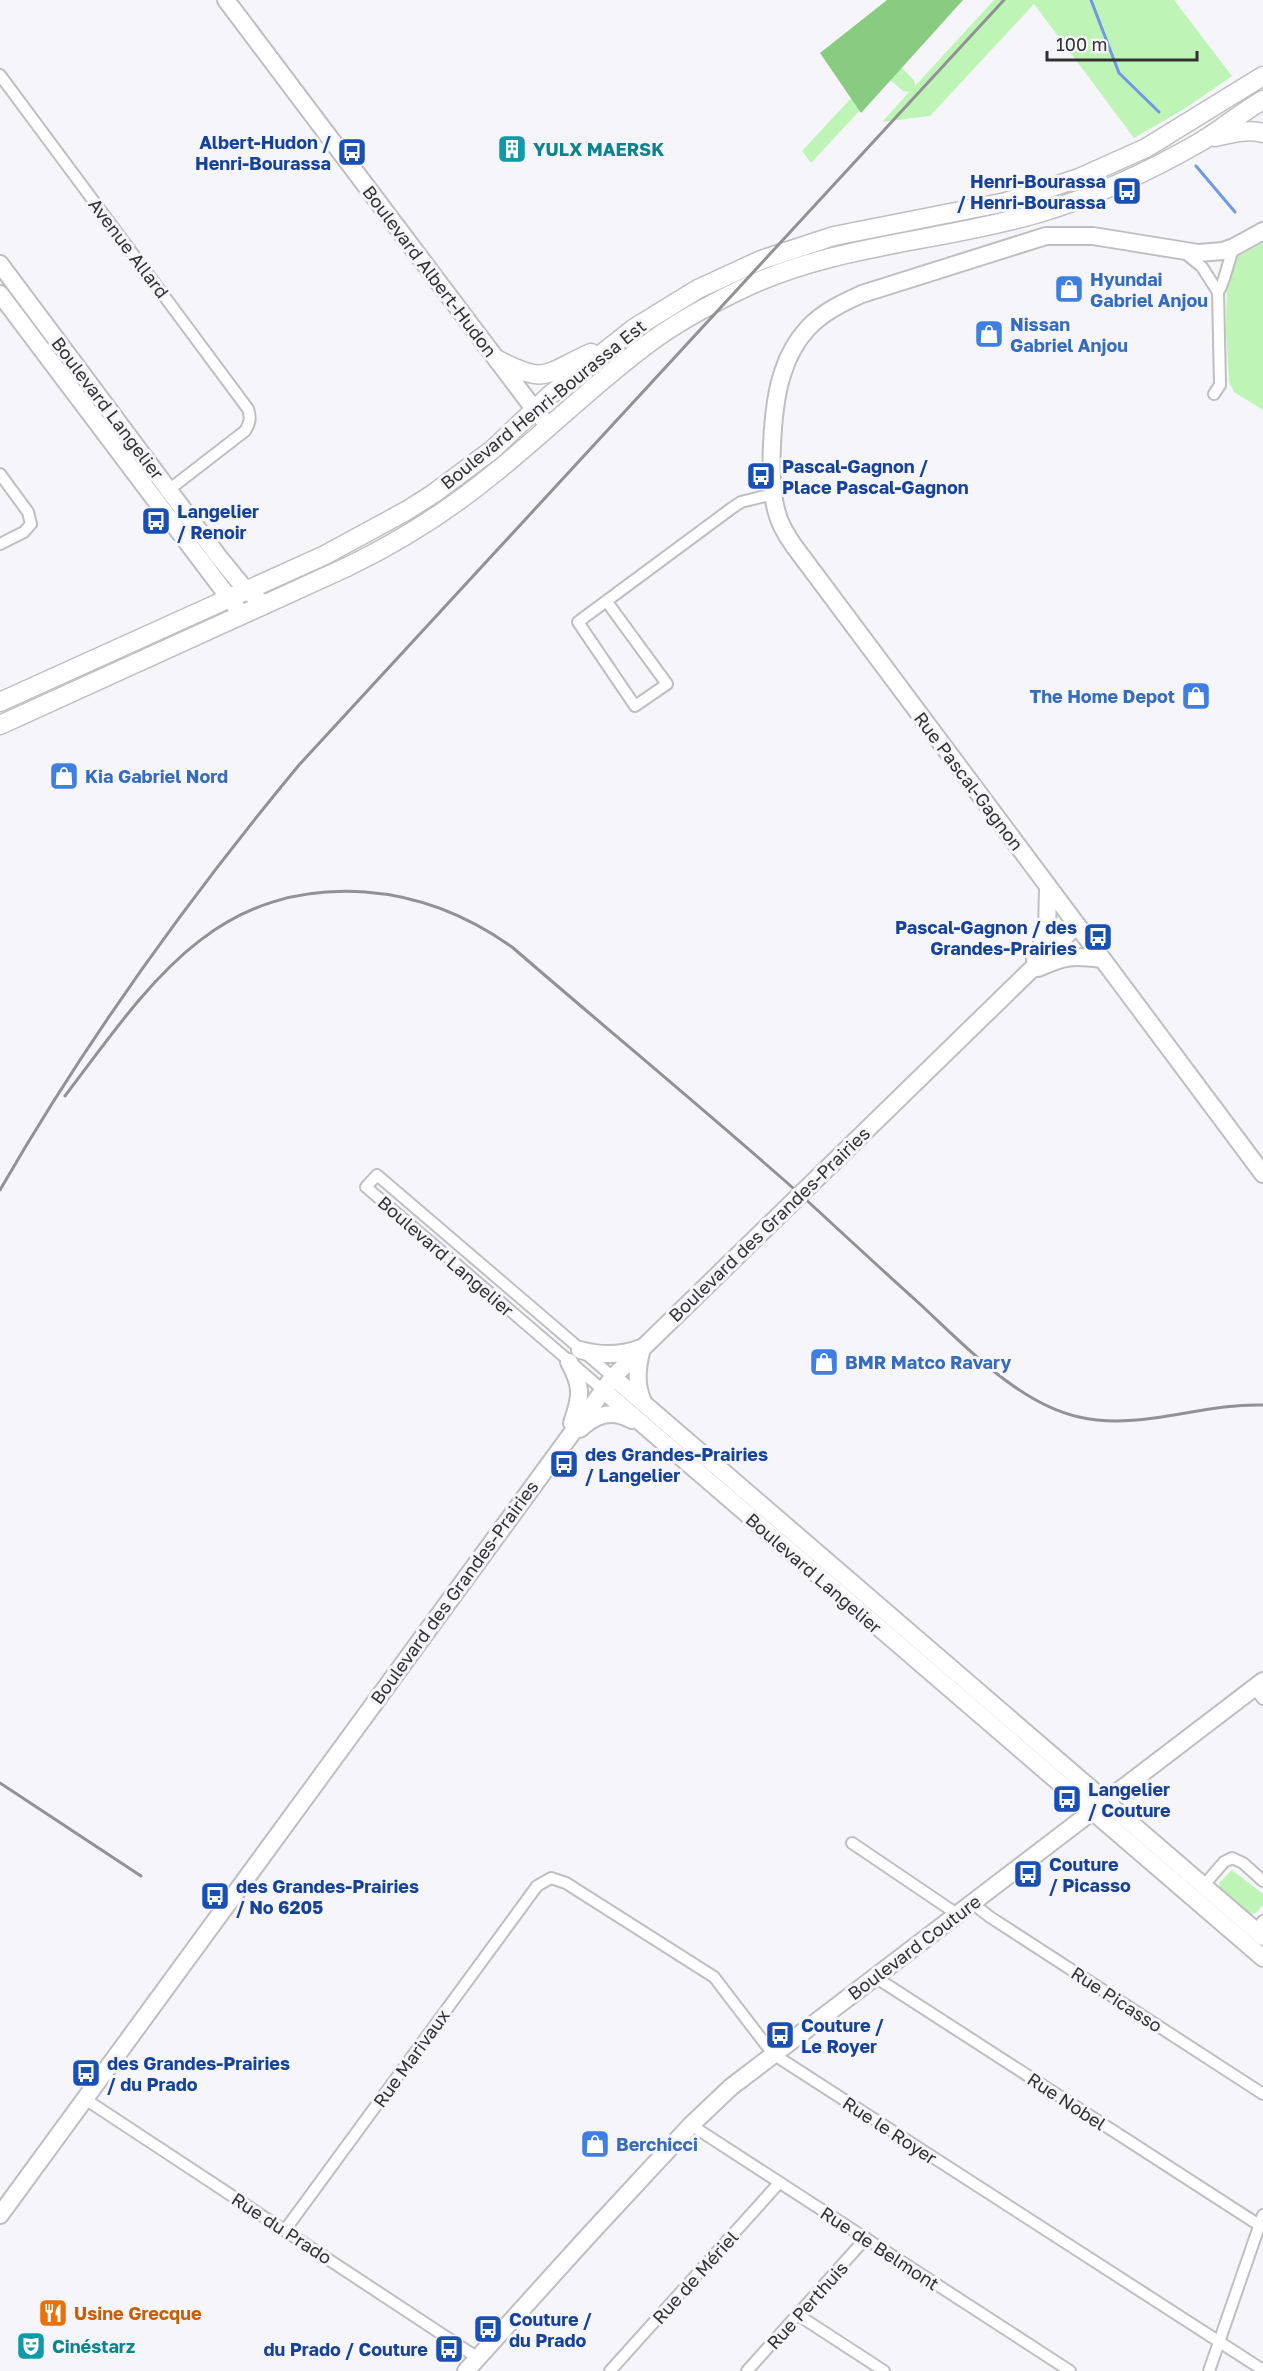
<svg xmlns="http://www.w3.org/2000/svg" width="1263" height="2371" viewBox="0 0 1263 2371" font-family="'Golos Text',sans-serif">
<rect width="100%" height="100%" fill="#f6f6fa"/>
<g fill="#bef5b6">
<polygon points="942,0 901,67 914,80 915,86 994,0 1174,0 1232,76 1184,109 1134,138 1034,4 930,116 882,122 909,92 903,91 889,79 811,163 802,151"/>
<polygon points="1263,243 1263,410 1234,392 1229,382 1226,331 1227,274 1233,259"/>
<polygon points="1232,1870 1263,1894 1263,1905 1256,1913 1251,1914 1220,1888 1219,1883"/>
</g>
<polygon fill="#89cb80" points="887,0 963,0 861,113 820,53"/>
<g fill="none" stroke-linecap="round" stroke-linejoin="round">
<g stroke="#6f98e5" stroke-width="3">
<polyline points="1091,0 1119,73 1159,112"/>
<polyline points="1196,166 1235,212"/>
</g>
<g stroke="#bfbfc2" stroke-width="14">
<g id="street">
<path d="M 0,75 L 248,409 C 251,418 250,423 245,431 L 166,492"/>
<polyline points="1185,253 1202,267 1218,292 1220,385 1214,394"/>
<path d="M 1218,292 C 1225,283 1228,260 1234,247"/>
<polyline points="0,474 28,512 31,524 24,532 0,544"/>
<polyline points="607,602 667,684 635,706 578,622 732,508 741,502 773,494"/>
<polyline points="603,1390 366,1187 377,1175 613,1377"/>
<polyline points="1254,1688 1263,1699"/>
<polyline points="852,1843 957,1914"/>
<polyline points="1204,1885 1224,1862 1232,1858 1243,1863 1263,1881"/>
<polyline points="972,1903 990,1917 1263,2094"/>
<polyline points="1255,1930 1263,1921"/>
<polyline points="875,1977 1259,2225"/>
<polyline points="85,2099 478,2358"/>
<polyline points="691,2125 1070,2371"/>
<polyline points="285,2230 537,1886 551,1878 566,1883 714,1977 773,2054 1263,2370"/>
<polyline points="798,2315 884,2371"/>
<polyline points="610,2371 779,2183"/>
<polyline points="747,2371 866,2238"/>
<polyline points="1209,2371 1263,2215"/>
</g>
</g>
<g stroke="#bfbfc2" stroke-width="20">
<g id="secondary">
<polyline points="226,0 534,409 549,426"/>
<path d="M 1263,231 L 1234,247 L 1223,251 L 1198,253 L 1093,236 L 1046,236 L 862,294 C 842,303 823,312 808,328 C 797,340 788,356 783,372 C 772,403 767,481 777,513 C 780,525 787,536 794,546 L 1263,1174"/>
<polyline points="0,264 218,556 245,589 265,605"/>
<polyline points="0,294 242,615"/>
<polyline points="1035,960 1047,933 1048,887"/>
<path d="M 1038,968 C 1065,956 1072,955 1102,959"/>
<path d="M 642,1348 C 637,1368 635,1384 643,1402"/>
<path d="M 580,1350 C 601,1356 620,1356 641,1348"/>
<path d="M 569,1362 C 583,1387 581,1397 572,1423"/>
<polyline points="613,1377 1263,1937"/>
<polyline points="603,1390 1263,1958"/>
<path d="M 580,1429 C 596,1414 612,1409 632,1420"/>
<polyline points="0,2215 613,1377 1077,925"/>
<polyline points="466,2371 589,2235 691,2125 731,2087 1263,1681"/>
</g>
</g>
<g stroke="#bfbfc2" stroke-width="21">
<g id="primary">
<path d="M 1215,137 C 1231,133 1247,129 1263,133"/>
<path d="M 498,360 C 547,385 544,374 591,353"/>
<polyline points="0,702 325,555 406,511 433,494 492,450 550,395 633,329 698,289 761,260 834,236 1006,202 1079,178 1146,148 1263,76"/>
<path d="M 0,725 L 347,567 C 401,541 451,509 497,471 C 549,429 596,382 649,343 C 677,322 709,305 740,290 C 834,244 940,242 1039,213 C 1097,196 1150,171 1202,141 C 1223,128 1242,112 1263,100"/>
</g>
</g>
<use href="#street" stroke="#fff" stroke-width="10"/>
<use href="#secondary" stroke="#fff" stroke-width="16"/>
<use href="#primary" stroke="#fff" stroke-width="18"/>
<g stroke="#929294" stroke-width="3">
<path d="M 65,1096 C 147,988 212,882 365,892 C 420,896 467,915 512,947 C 608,1030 706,1111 801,1195 C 841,1232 881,1269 921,1305 C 964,1345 1019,1404 1079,1417 C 1140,1431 1201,1403 1263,1405"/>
<path d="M 0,1190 C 87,1039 188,899 299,765 L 1004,0"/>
<polyline points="0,1783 141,1876"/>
</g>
</g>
<defs>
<g id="building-square" transform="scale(1.5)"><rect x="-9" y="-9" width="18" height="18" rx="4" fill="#0f9aa8" stroke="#f6f6fa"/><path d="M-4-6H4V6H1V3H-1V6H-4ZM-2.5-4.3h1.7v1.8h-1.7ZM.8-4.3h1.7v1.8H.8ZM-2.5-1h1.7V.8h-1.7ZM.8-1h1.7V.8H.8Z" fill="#fff"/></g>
<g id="bus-square" transform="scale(1.5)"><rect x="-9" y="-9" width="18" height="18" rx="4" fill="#1a4fb4" stroke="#f6f6fa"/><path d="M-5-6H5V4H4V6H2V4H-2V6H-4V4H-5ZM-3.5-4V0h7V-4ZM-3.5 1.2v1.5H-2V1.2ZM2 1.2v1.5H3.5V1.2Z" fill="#fff"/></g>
<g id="shop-square" transform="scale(1.5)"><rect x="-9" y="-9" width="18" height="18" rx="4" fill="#3f7fe0" stroke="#f6f6fa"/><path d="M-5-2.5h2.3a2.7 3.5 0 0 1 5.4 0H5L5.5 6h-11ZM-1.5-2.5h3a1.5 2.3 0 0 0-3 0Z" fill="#fff"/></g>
<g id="restaurant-square" transform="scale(1.5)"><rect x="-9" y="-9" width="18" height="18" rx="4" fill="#e8710a" stroke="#f6f6fa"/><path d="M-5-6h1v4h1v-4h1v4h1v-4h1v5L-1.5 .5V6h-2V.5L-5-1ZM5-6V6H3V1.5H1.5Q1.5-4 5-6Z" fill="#fff"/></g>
<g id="theatre-square" transform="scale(1.5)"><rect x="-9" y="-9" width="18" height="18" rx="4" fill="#0f9aa8" stroke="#f6f6fa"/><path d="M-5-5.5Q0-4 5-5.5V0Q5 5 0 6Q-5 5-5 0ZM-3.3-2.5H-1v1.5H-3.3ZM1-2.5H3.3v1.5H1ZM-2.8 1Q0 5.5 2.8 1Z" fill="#fff"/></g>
</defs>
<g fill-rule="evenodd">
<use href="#building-square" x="512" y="149"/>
<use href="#bus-square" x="352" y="152"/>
<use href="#bus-square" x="1127" y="191"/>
<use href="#shop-square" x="1069" y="289"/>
<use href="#shop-square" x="989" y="334"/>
<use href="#bus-square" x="761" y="476"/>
<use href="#bus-square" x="156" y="521"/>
<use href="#shop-square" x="1196" y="696"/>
<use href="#shop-square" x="64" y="776"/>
<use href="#bus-square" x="1098" y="937"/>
<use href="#shop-square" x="824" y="1362"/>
<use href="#bus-square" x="564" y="1464"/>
<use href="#bus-square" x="1067" y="1799"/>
<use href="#bus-square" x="1028" y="1874"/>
<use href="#bus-square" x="215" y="1896"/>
<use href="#bus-square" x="780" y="2035"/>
<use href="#bus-square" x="86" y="2073"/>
<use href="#shop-square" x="595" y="2144"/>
<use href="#restaurant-square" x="53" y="2313"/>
<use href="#bus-square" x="488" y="2329"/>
<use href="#theatre-square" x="31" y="2346"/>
<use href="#bus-square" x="449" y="2349"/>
</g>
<g text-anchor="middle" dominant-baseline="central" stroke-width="6" stroke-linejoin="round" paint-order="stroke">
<g font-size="18" font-weight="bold" fill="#164399" stroke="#f6f6fa" text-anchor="start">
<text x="331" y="142" text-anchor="end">Albert-Hudon /<tspan x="331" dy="21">Henri-Bourassa</tspan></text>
<text x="1106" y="181" text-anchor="end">Henri-Bourassa<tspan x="1106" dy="21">/ Henri-Bourassa</tspan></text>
<text x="782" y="466">Pascal-Gagnon /<tspan x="782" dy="21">Place Pascal-Gagnon</tspan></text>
<text x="177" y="511">Langelier<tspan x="177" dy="21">/ Renoir</tspan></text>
<text x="1077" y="927" text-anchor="end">Pascal-Gagnon / des<tspan x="1077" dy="21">Grandes-Prairies</tspan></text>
<text x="585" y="1454">des Grandes-Prairies<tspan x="585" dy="21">/ Langelier</tspan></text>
<text x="1088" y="1789">Langelier<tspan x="1088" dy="21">/ Couture</tspan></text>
<text x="1049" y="1864">Couture<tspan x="1049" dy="21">/ Picasso</tspan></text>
<text x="236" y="1886">des Grandes-Prairies<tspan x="236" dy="21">/ No 6205</tspan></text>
<text x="801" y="2025">Couture /<tspan x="801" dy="21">Le Royer</tspan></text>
<text x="107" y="2063">des Grandes-Prairies<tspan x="107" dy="21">/ du Prado</tspan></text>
<text x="509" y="2319">Couture /<tspan x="509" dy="21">du Prado</tspan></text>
<text x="428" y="2349" text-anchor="end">du Prado / Couture</text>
</g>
<g font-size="18" font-weight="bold" fill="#0d838f" stroke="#f6f6fa" text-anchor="start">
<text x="533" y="149">YULX MAERSK</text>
<text x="52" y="2346">Cinéstarz</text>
</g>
<g font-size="18" fill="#313132" stroke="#f6f6fa">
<text transform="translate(129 248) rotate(53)">Avenue Allard</text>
<text transform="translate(430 271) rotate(53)">Boulevard Albert-Hudon</text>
<text transform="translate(543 404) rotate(-39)">Boulevard Henri-Bourassa Est</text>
<text transform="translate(108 408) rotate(53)">Boulevard Langelier</text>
<text transform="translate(969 781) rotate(53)">Rue Pascal-Gagnon</text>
<text transform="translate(769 1224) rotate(-44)">Boulevard des Grandes-Prairies</text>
<text transform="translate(446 1256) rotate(41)">Boulevard Langelier</text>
<text transform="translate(814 1573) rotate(41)">Boulevard Langelier</text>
<text transform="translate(454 1592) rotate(-54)">Boulevard des Grandes-Prairies</text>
<text transform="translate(914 1947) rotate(-37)">Boulevard Couture</text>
<text transform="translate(1117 1999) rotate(33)">Rue Picasso</text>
<text transform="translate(411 2058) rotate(-54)">Rue Marivaux</text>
<text transform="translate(1067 2101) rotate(33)">Rue Nobel</text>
<text transform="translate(890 2130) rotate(33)">Rue le Royer</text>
<text transform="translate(282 2228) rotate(33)">Rue du Prado</text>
<text transform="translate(880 2248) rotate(33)">Rue de Belmont</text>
<text transform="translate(695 2277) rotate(-48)">Rue de Mériel</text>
<text transform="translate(807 2305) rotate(-48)">Rue Perthuis</text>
</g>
<g font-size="18" font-weight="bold" fill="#366cbe" stroke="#f6f6fa" text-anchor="start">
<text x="1090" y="279">Hyundai<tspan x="1090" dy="21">Gabriel Anjou</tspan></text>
<text x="1010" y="324">Nissan<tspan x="1010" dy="21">Gabriel Anjou</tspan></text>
<text x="1175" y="696" text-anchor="end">The Home Depot</text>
<text x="85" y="776">Kia Gabriel Nord</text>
<text x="845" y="1362">BMR Matco Ravary</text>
<text x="616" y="2144">Berchicci</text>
</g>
<g font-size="18" font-weight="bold" fill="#c56008" stroke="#f6f6fa" text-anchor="start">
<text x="74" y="2313">Usine Grecque</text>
</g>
</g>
<path d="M1047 51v9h150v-9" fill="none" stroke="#313132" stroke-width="3"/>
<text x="1056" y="51" font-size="18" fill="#313132" stroke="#f6f6fa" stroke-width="4.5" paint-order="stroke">100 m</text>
</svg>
